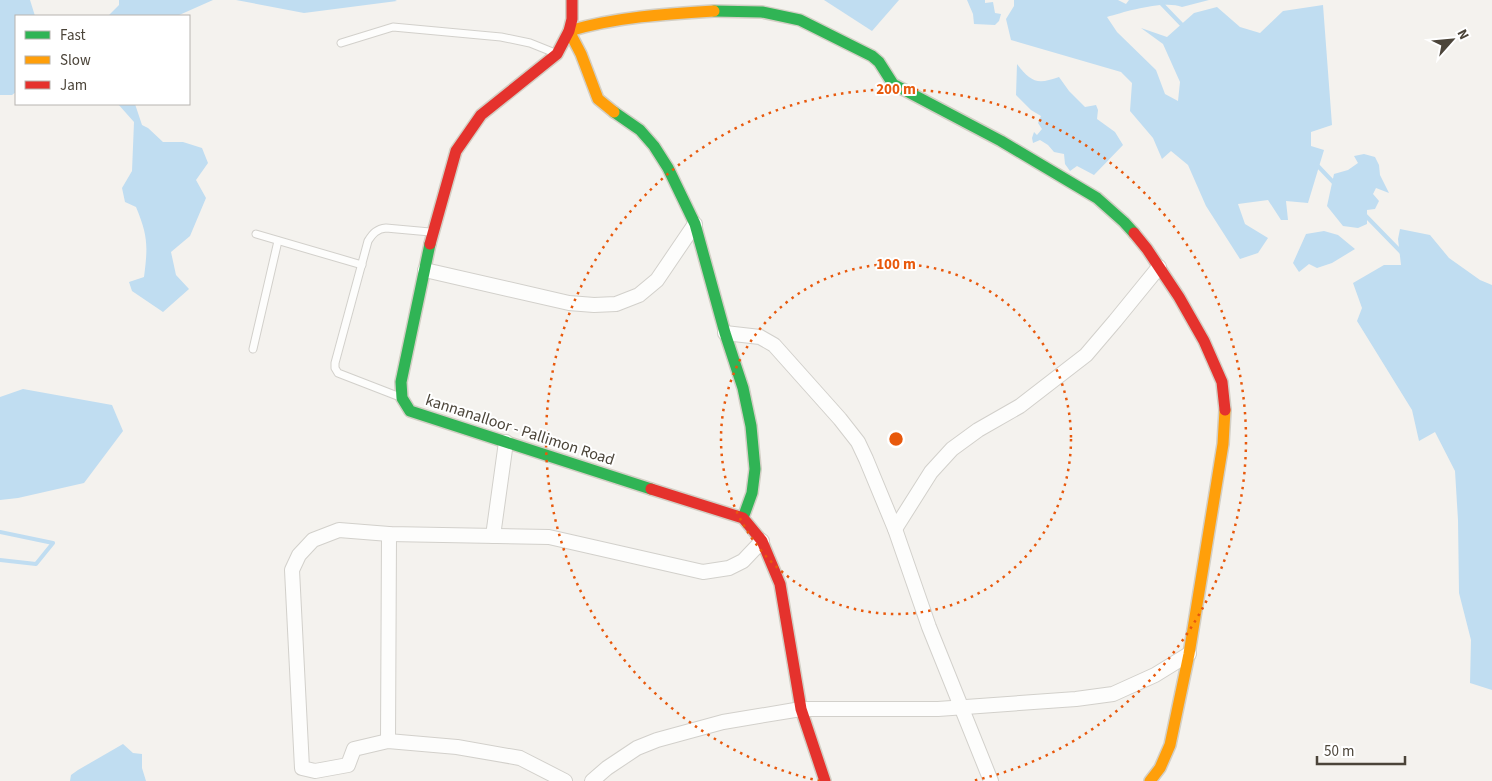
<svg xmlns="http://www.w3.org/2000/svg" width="1492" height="781" viewBox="0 0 1492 781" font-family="'Source Sans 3',sans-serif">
<rect width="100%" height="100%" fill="#f4f2ee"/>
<g fill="#c0ddf1">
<polygon points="0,0 30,0 35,16 16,16 16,92 12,95 0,95"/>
<polygon points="119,0 213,0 177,16 108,16 119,5"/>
<polygon points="236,0 395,0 397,1 304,13"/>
<polygon points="824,0 899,0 872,31"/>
<polygon points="967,0 985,0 985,3 993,2 995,13 1001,14 999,21 995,25 974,24 973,14"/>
<path d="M 1014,0 L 1118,0 L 1126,4 L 1129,0 L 1209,0 L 1182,7 C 1165,0 1127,11 1107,17 L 1117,32 L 1156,70 L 1165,94 L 1178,101 L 1180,82 L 1163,44 L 1141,28 L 1167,37 L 1194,13 L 1217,7 L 1240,27 L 1260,33 L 1283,11 L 1323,5 L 1332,125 L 1311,132 L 1311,146 L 1324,150 L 1308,203 L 1286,201 L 1288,220 L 1281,220 L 1268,200 L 1238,204 L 1245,224 L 1268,238 L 1258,253 L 1240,259 L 1206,206 L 1188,165 L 1171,151 L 1162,159 L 1153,138 L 1130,111 L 1132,83 L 1121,72 L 1011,40 L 1006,19 L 1014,6 Z"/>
<path d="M 1017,64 C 1031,82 1037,85 1059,77 L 1069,91 L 1085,107 L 1096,105 L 1098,110 L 1097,119 L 1115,132 L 1123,145 L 1094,175 L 1077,166 L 1070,171 L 1065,164 L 1064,154 L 1054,152 L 1048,145 L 1040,140 L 1033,143 L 1032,138 L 1034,132 L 1037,135 L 1042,129 L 1038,123 L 1041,116 L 1031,110 L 1016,95 Z"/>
<path d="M 118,104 L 135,104 L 142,125 L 148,128 L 163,142 L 183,142 L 202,148 L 208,163 L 196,180 L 206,198 L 190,236 L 171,252 L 176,275 L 189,289 L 163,312 L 132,291 L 129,282 L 144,277 C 148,246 148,236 136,207 L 125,202 L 122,188 L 132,171 L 134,122 Z"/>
<polygon points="1364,154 1375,157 1379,165 1380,175 1389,193 1376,188 1373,194 1379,201 1375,209 1367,210 1367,224 1358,228 1343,226 1327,206 1334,174 1348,170 1358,163 1354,156"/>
<polygon points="1400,229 1430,235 1449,258 1480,280 1492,285 1492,690 1470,683 1471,640 1459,593 1458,520 1455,471 1435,432 1419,441 1412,410 1357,321 1362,308 1353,283 1384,265 1401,265 1398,239"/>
<polygon points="1324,231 1338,235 1355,249 1332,263 1317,268 1309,264 1299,272 1293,263 1306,234"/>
<polygon points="23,389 112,405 123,431 84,483 18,498 0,500 0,397"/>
<polygon points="123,744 133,753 142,754 142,768 146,781 70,781 71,775 78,770"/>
</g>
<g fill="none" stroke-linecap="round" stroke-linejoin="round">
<g stroke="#c0ddf1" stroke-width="4">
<polyline points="1158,0 1184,27"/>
<polyline points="1316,164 1335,184"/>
<polyline points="1364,214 1401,252"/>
<polyline points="0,532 53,543 36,564 0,560"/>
</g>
<g stroke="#d2d0cb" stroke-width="9">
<g id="lane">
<polyline points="341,43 393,27 501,37 530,43 555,53"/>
<polyline points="256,234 362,265"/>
<polyline points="253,349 278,241"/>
<path d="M 400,397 L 338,373 L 335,368 L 335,363 L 368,241 C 373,233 377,229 386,228 L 430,232"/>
</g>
</g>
<g stroke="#d2d0cb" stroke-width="16">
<g id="street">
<polyline points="425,270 569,303 594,305 616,304 639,295 657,280 695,224"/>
<polyline points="725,333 760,337 774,345 840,419 858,442 866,459 895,529 929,627 991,781"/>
<polyline points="895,529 931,472 952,449 978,430 1020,406 1086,355 1115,321 1159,267"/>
<polyline points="493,536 506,442"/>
<polyline points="388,741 389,534"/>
<polyline points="565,781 520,758 457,747 388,741 354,749 348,765 315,771 302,768 292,570 299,555 313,540 339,530 389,534 549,537 703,572 729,568 743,561 762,541"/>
<polyline points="592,781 607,768 637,748 657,740 723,722 801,709 938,709 1076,699 1113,694 1155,675 1189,654"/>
</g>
</g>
<g stroke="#d3cfc5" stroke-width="14">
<g id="fast">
<polyline points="714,11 762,12 800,20 872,56 879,62 893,84 1001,141 1097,198 1124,222 1134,233"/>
<polyline points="614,112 640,130 654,146 668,168 695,224 725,333 743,388 751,426 755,469 752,493 743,518"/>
<polyline points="430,244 401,382 402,398 410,411 651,489"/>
</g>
</g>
<g stroke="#d3cfc5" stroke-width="14">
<g id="slow">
<path d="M 614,112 L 598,99 L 581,54 L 569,31 C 616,17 665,14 714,11"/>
<polyline points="1150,781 1160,768 1170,745 1189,654 1223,444 1225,410"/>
</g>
</g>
<g stroke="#d3cfc5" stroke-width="14">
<g id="jam">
<polyline points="1134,233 1147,249 1179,297 1204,341 1222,382 1225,410"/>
<polyline points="430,244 456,151 481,115 557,54 569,31 572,19 572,0"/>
<polyline points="651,489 743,518 762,541 780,584 801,709 825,781"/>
</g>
</g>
<use href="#lane" stroke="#fdfdfc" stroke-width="7"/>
<use href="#street" stroke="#fdfdfc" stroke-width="14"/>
<use href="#fast" stroke="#30b455" stroke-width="11"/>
<use href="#slow" stroke="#ff9f0a" stroke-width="11"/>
<use href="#jam" stroke="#e5322d" stroke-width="11"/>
</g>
<g fill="none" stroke="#e8590c" stroke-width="2.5" stroke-dasharray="2.5 5">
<circle cx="896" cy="439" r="175"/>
<path d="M820 781A350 350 0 1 1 972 781"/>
</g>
<g text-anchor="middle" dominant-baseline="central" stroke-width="4" stroke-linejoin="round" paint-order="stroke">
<g font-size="16" fill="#4b4439" stroke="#fff">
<text transform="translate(520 430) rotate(18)">kannanalloor - Pallimon Road</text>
</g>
</g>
<circle cx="896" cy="439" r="8" fill="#e8590c" stroke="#fff" stroke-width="2.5"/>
<g font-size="15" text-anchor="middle" font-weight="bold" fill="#e8590c" stroke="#fff" stroke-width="4" stroke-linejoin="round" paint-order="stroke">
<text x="896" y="94">200 m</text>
<text x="896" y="269">100 m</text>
</g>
<rect x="15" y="15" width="175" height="90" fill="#ffffff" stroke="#b7b4b0"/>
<rect x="25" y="31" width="25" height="8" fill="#30b455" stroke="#b7b4b0"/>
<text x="60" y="40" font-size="15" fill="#4b4439">Fast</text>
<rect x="25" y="56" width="25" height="8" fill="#ff9f0a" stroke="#b7b4b0"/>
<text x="60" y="65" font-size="15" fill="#4b4439">Slow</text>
<rect x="25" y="81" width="25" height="8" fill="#e5322d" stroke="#b7b4b0"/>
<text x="60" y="90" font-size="15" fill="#4b4439">Jam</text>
<g transform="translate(1452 40) rotate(63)" stroke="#ffffff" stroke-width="4" paint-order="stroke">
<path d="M0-4L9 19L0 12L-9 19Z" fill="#4b4439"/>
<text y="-8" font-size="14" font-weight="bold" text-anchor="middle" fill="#4b4439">N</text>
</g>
<path d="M1317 756v8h88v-8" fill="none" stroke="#4b4439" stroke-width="2.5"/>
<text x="1324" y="756" font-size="15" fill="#4b4439" stroke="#ffffff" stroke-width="4" paint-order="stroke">50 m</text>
</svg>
